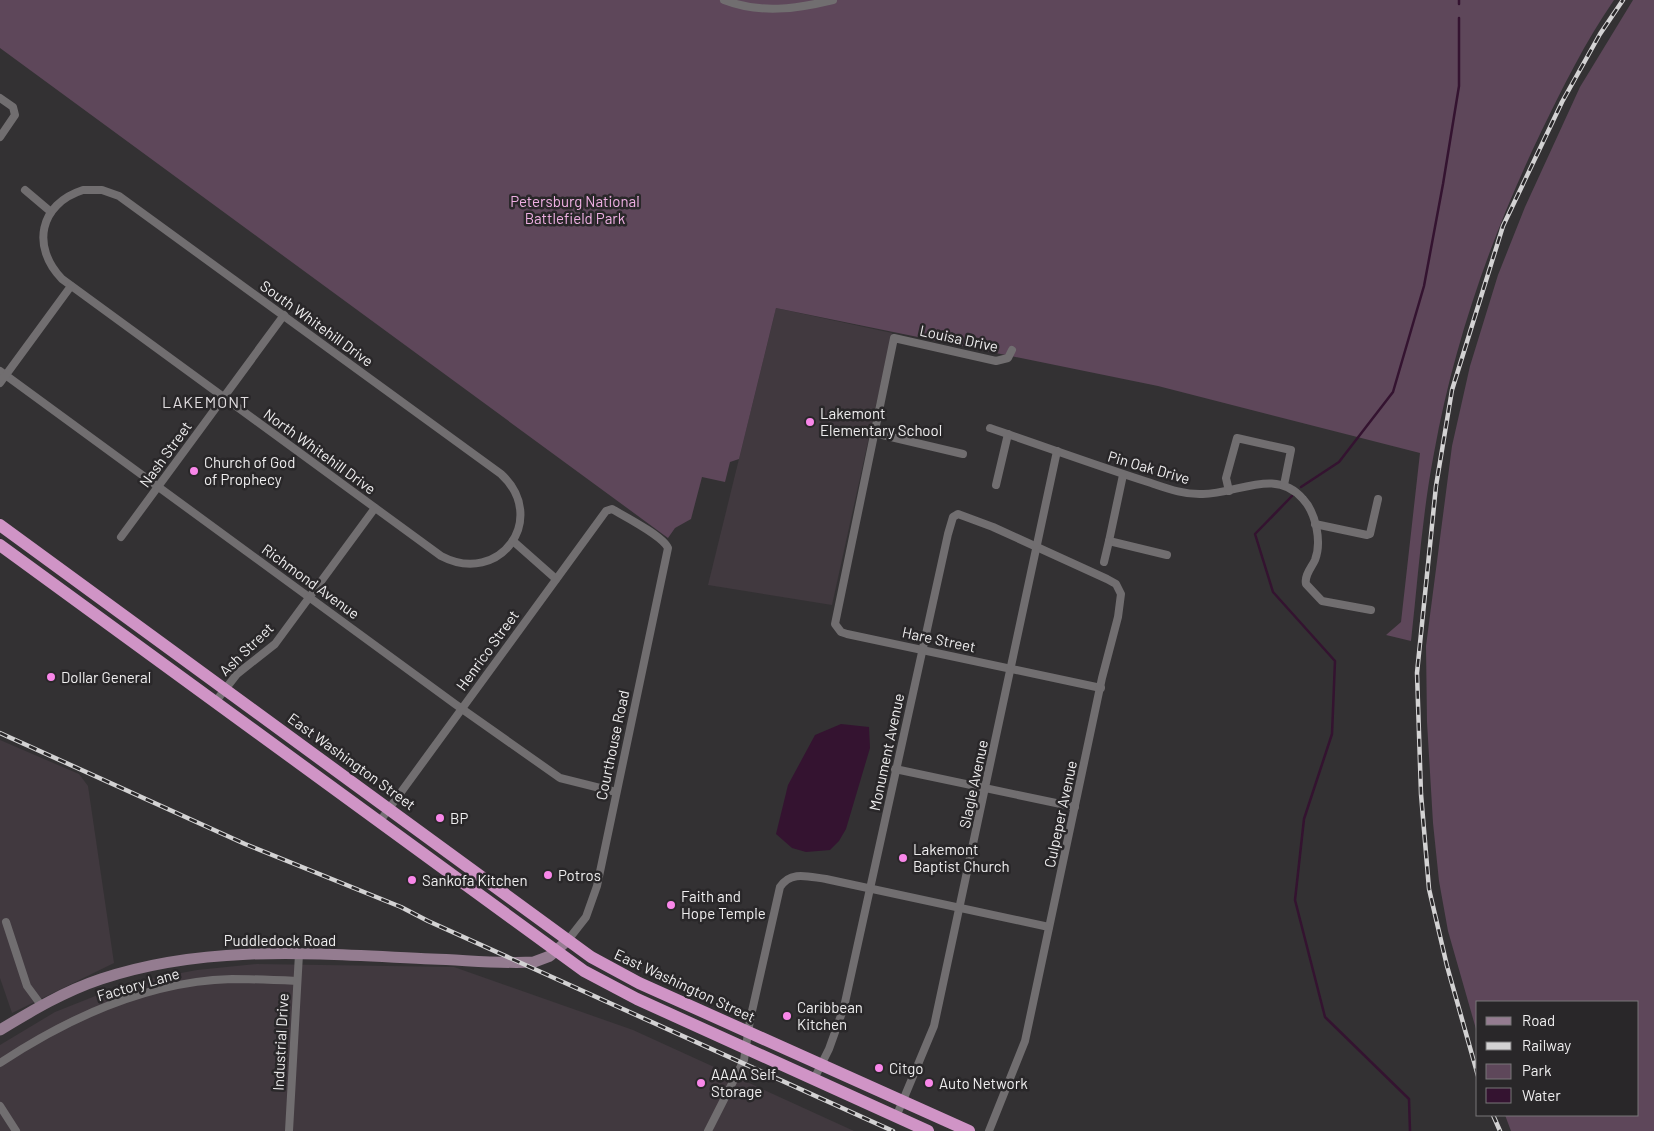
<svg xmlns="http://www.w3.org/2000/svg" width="1654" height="1131" viewBox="0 0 1654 1131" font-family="Barlow,sans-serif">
<rect width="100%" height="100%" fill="#333133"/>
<g fill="#41393f">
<polygon points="776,308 892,333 832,605 708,585"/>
<polygon points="0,740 79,774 88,786 114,963 12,1013 0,978"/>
<polygon points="257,964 454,967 633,1030 854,1131 0,1131 0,1045 55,1012 128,983 197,970"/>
</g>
<g fill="#5e475a">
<path d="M 0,0 L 1614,0 C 1585,42 1563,87 1541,132 C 1492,234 1454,342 1434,453 C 1422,515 1418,579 1411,641 L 1386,635 L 1401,622 L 1420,453 L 1158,386 L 776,308 L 739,459 L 730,462 L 725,482 L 702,477 L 691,519 L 675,528 L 668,538 L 0,48 Z"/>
<polygon points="1633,0 1654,0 1654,1131 1511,1131 1505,1115 1638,1115 1638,1002 1478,1002 1478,1036 1448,931 1439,881 1433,823 1427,722 1426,646 1452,446 1470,366 1498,275 1525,207 1580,87"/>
</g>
<polygon fill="#341330" points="841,724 869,727 870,748 846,829 839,841 830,850 806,852 792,848 776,834 788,785 815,735"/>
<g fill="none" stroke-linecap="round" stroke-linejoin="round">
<g stroke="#341330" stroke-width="2.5">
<polyline points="1459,0 1459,4"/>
<polyline points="1301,487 1339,462 1393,392 1424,286 1443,184 1459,86 1459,18"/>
<polyline points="1292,496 1255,534 1273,592 1335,661 1332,734 1304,819 1295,900 1325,1017 1409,1099 1410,1131"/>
</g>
<g stroke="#716e70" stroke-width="8">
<path d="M 724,0 C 760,14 796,9 833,0"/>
<polyline points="0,98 13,107 15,115 0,137"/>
<polyline points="25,190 51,212"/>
<path d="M 83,190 L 102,190 L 119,196 L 501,474 C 549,518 500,587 441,556 L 62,279 C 31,247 39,204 83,190 Z"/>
<polyline points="1012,350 1008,358 996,361 894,338 835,624 841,632 847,634 1101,688"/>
<polyline points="0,371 455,704 560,778 616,792"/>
<polyline points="0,383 71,286"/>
<path d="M 990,428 C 1043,446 1095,465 1148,482 C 1166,488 1184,495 1203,494 C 1237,494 1276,467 1303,499 C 1316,513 1322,542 1315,560 C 1312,567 1304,575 1306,584 L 1322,601 L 1371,610"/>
<polyline points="874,433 963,454"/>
<polyline points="1123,475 1109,541 1167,555"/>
<polyline points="996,485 1008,434"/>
<polyline points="1229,491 1226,478 1237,438 1291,450 1284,485"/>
<polyline points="1315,524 1367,535 1370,534 1378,499"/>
<polyline points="121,537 284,315"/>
<polyline points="513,541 556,579"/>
<polyline points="1104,562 1109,541"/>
<polyline points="216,701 237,674 275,644 375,508"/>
<polyline points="895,769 1075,807"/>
<path d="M 380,821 L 606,511 L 612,509 C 624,516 663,536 668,548 L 597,886 L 586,917 L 568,940"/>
<polyline points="6,922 27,986 41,1005"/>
<path d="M 0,1063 C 68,1018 149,981 232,979 C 253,979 275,980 297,981"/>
<polyline points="814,1079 829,1049 844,1007 948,534 953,517 958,514 993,527 1107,579 1116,584 1121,594 1118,617 1102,678 1025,1041 989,1131"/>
<polyline points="0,1106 16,1131"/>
<polyline points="896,1117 934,1026 1057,451"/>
<polyline points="289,1131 299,954"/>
<path d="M 708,1131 L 744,1060 L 750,1020 L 780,887 C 791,870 809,877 826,879 L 1049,927"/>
</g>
<path stroke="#947c90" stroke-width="11" d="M 0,1030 C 33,1010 65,991 101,979 C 209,943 321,954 432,959 C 466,960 500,964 534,962 L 550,956 L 568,940"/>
<g stroke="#d094c6" stroke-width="12">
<polyline points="0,525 591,957 639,983 969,1131"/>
<polyline points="0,545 584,971 637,999 928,1131"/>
</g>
<g stroke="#d3d2d3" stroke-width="4.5">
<g id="rail">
<polyline points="0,733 245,844 401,907 428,921 893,1131"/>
<polyline points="1478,1076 1447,966 1429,889 1421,794 1417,673 1436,486 1452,390 1503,226 1562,102 1600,34 1623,0"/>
<polyline points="1493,1115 1500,1131"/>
</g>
</g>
<use href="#rail" stroke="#292729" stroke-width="2.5" stroke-dasharray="8" stroke-linecap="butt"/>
</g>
<g fill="#f987e9" stroke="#292729" stroke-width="2">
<circle cx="810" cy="422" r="5"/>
<circle cx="194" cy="471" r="5"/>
<circle cx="51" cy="677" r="5"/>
<circle cx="440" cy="818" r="5"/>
<circle cx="903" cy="858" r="5"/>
<circle cx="548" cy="875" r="5"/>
<circle cx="412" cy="880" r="5"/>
<circle cx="671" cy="905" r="5"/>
<circle cx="787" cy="1016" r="5"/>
<circle cx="879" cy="1068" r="5"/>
<circle cx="701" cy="1083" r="5"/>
<circle cx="929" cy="1083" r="5"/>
</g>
<g text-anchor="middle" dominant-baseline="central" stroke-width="5" stroke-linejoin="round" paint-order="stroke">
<g font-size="15" fill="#efb0e3" stroke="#292729">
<text x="575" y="201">Petersburg National<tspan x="575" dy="17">Battlefield Park</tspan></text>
</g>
<g font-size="15" fill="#efeeef" stroke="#292729">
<text transform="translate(317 323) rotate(36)">South Whitehill Drive</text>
<text transform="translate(959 338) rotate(12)">Louisa Drive</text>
<text transform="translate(320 451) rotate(36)">North Whitehill Drive</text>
<text transform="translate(165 454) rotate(-54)">Nash Street</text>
<text transform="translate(1149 467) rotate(16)">Pin Oak Drive</text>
<text transform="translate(311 581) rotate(36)">Richmond Avenue</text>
<text transform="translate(939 639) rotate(12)">Hare Street</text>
<text transform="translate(246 649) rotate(-44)">Ash Street</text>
<text transform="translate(487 650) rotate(-54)">Henrico Street</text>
<text transform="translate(612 745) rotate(-78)">Courthouse Road</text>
<text transform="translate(886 752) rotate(-78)">Monument Avenue</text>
<text transform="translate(352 761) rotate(36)">East Washington Street</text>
<text transform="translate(973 784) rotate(-78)">Slagle Avenue</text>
<text transform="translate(1060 814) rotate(-78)">Culpeper Avenue</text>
<text x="280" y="940">Puddledock Road</text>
<text transform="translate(138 984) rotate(-16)">Factory Lane</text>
<text transform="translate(685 985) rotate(25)">East Washington Street</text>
<text transform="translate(280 1042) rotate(-87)">Industrial Drive</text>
</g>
<g font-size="15" fill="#efeeef" stroke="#292729" text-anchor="start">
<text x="820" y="413">Lakemont<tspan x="820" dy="17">Elementary School</tspan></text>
<text x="204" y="462">Church of God<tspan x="204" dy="17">of Prophecy</tspan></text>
<text x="61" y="677">Dollar General</text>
<text x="450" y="818">BP</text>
<text x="913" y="849">Lakemont<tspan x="913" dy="17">Baptist Church</tspan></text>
<text x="558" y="875">Potros</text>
<text x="422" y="880">Sankofa Kitchen</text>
<text x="681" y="896">Faith and<tspan x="681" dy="17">Hope Temple</tspan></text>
<text x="797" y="1007">Caribbean<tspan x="797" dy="17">Kitchen</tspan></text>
<text x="889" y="1068">Citgo</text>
<text x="711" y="1074">AAAA Self<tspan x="711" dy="17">Storage</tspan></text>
<text x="939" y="1083">Auto Network</text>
</g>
<g font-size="16" letter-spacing="1" fill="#e0dcdf" stroke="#292729">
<text x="206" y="401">LAKEMONT</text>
</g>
</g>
<rect x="1476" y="1001" width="162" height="115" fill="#292729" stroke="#787778"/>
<rect x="1486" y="1017" width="25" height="8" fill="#947c90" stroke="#787778"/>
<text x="1522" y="1026" font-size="15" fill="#efeeef">Road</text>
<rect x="1486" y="1042" width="25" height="8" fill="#d3d2d3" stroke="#787778"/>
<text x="1522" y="1051" font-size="15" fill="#efeeef">Railway</text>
<rect x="1486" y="1064" width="25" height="15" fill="#5e475a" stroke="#787778"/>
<text x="1522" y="1076" font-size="15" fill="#efeeef">Park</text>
<rect x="1486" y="1088" width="25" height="15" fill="#341330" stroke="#787778"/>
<text x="1522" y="1101" font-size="15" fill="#efeeef">Water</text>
</svg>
